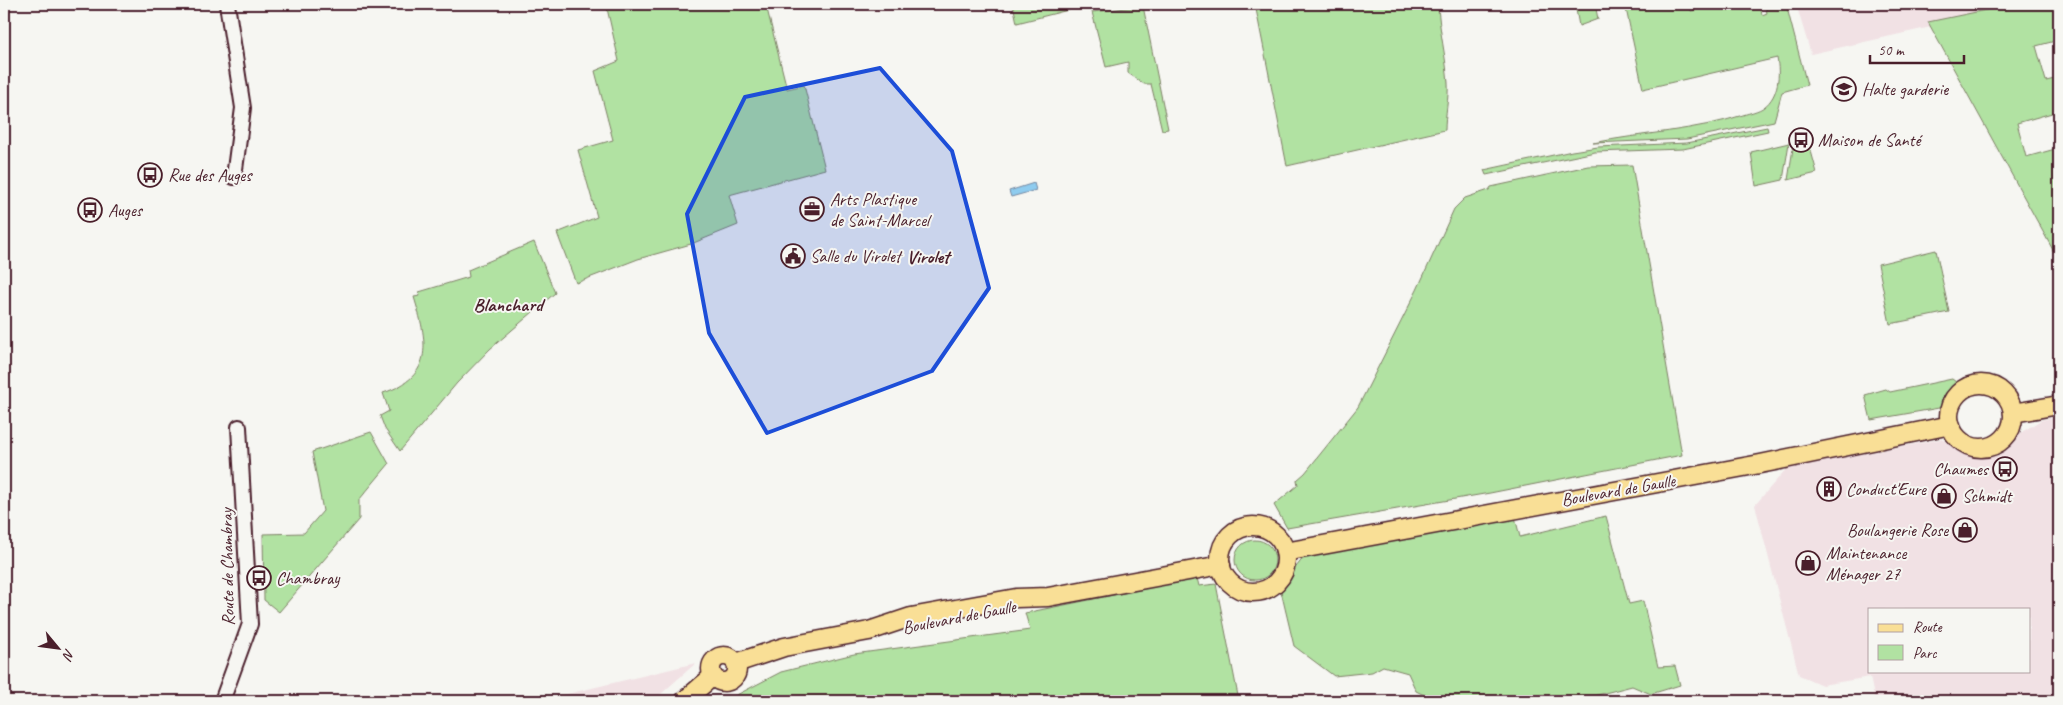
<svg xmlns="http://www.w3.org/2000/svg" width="2063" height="705" viewBox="0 0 2063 705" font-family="Caveat,sans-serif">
<rect width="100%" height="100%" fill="#f6f6f2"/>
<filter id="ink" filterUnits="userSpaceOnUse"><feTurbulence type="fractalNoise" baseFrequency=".02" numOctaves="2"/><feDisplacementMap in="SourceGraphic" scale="10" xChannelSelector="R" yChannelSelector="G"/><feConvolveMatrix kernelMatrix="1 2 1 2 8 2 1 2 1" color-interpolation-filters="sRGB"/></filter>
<g filter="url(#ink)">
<g fill="#f1e1e4" fill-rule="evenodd">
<polygon points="1796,4 2015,4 1929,22 1931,27 1811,54"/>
<path d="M 2059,416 L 2059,701 L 1875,701 L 1870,677 L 1822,685 L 1799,675 L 1755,505 L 1787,468 L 1941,439 L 1972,454 L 1999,456 L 2017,435 L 2041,420 ZM 1869,609 L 2029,609 L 2029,671 L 1869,671 Z"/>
<polygon points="696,663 653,701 538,701"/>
</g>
<g fill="#b1e2a2" stroke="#7e8066">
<polygon points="606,4 779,4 767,9 787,89 804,85 825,169 729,195 738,225 691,244 638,259 576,283 557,233 597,217 578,150 613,140 595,71 619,61"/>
<polygon points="1013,4 1084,4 1084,6 1017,23"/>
<path d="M 1255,4 L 1438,4 C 1439,30 1446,56 1448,83 C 1449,99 1445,114 1445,130 L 1287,166 Z"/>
<polygon points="1575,4 1595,4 1598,19 1579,26"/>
<path d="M 1625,4 L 1688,4 L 1691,11 L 1724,4 L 1760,4 L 1762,15 L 1767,13 L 1765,4 L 1786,4 L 1807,85 L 1782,92 L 1774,121 L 1687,139 L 1593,143 C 1642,133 1695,131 1743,115 C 1749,113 1759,111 1764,107 C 1779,96 1780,74 1777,58 L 1643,89 Z"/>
<polygon points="2015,4 2059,4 2059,40 2036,46 2046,81 2059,78 2059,111 2017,123 2026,157 2059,148 2059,261 1928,22"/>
<polygon points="1143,6 1168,129 1162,130 1151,84 1144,84 1128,73 1128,62 1106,67 1092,12"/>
<polygon points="1767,127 1768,131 1683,149 1595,152 1486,175 1484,170 1572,151 1598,147 1687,143"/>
<polygon points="1808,140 1817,173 1788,180 1794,142"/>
<polygon points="1789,143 1783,180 1756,186 1751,152"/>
<polygon points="1632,165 1682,455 1490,493 1287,528 1274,505 1298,485 1297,480 1305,473 1358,407 1417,290 1454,209 1465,198 1489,190 1491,187 1588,166"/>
<path d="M 534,242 L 555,293 L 490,349 L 457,383 L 400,451 L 385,429 L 380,416 L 389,411 L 383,393 C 436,376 427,340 414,297 L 420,296 L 419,292 L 469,277 L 468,270 Z"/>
<polygon points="1936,250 1949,312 1890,324 1878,264"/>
<polygon points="1952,379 1956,382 1955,388 1939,408 1871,420 1865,395 1886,389 1890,392"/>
<polygon points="371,432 389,464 359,500 359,519 279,612 264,600 263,534 304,533 323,511 312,452"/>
<polygon points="1606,516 1629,604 1643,601 1658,667 1675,666 1680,685 1651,694 1632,686 1574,701 1436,701 1416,691 1408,673 1383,666 1372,672 1334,676 1294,646 1280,587 1304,557 1515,517 1520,537"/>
<circle cx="1255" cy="560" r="20"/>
<polygon points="1197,578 1199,586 1216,584 1239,701 725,701 781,672 854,654 1030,630 1025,613"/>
</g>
<polygon fill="#8fccef" stroke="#7387a1" points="1034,183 1036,190 1011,197 1009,191"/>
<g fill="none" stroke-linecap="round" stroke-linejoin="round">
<g stroke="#4a1f2b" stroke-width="18">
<g id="minor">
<polyline points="227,4 243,108 234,177"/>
<polyline points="222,701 250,624 239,427"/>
</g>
</g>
<g stroke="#4a1f2b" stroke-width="21">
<g id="major">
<circle cx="1981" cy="416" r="32"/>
<polyline points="2013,413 2059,405"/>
<circle cx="1253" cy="559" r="33"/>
<polyline points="1285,552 1760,464 1951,425"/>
<circle cx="724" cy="669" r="13"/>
<polyline points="736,663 784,647 869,631 911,617 1016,598 1048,597 1221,565"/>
<polyline points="684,701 713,676"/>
</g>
</g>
<use href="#minor" stroke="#f6f6f2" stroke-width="14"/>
<use href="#major" stroke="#f9df96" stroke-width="18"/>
</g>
</g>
<path fill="#1d4ed8" fill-opacity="0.2" stroke="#1d4ed8" stroke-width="4" stroke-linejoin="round" d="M 880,68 L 952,151 L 989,288 L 932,371 L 767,433 L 709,333 L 687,214 L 745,97 Z"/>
<defs>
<g id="school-ring" transform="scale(1.25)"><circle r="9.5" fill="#f6f6f2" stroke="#4a1f2b" stroke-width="1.5"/><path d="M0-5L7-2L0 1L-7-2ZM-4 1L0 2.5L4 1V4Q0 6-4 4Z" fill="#4a1f2b"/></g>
<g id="bus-ring" transform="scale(1.25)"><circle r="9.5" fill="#f6f6f2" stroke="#4a1f2b" stroke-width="1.5"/><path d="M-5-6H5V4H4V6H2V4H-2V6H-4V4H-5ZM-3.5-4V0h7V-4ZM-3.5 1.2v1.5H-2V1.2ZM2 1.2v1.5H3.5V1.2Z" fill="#4a1f2b"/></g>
<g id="office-ring" transform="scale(1.25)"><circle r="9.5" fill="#f6f6f2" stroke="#4a1f2b" stroke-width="1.5"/><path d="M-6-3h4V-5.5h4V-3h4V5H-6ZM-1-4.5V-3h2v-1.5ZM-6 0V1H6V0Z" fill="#4a1f2b"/></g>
<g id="civic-ring" transform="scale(1.25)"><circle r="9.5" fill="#f6f6f2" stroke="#4a1f2b" stroke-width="1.5"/><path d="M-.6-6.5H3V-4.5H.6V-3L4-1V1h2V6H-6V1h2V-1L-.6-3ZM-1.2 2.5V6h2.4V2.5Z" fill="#4a1f2b"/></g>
<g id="building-ring" transform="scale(1.25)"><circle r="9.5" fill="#f6f6f2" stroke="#4a1f2b" stroke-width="1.5"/><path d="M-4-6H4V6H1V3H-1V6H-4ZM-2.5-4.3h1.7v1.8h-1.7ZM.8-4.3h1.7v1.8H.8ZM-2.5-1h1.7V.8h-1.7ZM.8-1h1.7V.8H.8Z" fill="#4a1f2b"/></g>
<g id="shop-ring" transform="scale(1.25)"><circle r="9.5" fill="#f6f6f2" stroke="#4a1f2b" stroke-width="1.5"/><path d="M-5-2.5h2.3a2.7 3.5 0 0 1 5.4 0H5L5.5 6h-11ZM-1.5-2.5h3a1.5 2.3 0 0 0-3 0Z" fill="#4a1f2b"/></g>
</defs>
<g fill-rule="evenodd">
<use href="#school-ring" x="1844" y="89"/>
<use href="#bus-ring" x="1801" y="140"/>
<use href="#bus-ring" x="150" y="175"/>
<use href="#office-ring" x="812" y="209"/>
<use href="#bus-ring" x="90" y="210"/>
<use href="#civic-ring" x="793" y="256"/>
<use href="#bus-ring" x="2005" y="469"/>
<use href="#building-ring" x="1829" y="489"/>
<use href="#shop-ring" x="1944" y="496"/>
<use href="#shop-ring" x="1965" y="530"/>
<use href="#shop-ring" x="1808" y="563"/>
<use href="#bus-ring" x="259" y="578"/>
</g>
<g text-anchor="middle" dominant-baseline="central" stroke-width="4" stroke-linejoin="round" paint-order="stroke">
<g font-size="18" fill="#4a1f2b" stroke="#f6f6f2" text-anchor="start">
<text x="1862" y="89">Halte garderie</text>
<text x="1818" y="140">Maison de Santé</text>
<text x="168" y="175">Rue des Auges</text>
<text x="830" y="199">Arts Plastique<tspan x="830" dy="21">de Saint-Marcel</tspan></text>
<text x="108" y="210">Auges</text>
<text x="810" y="256">Salle du Virolet</text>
<text x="1988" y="469" text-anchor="end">Chaumes</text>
<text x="1846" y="489">Conduct'Eure</text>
<text x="1962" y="496">Schmidt</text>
<text x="1948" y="530" text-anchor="end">Boulangerie Rose</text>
<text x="1826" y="553">Maintenance<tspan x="1826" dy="21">Ménager 27</tspan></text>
<text x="276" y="578">Chambray</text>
</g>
<g font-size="18" fill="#4a1f2b" stroke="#f6f6f2">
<text transform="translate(1618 490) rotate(-10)">Boulevard de Gaulle</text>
<text transform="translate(227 567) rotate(-91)">Route de Chambray</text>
<text transform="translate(959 617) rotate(-11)">Boulevard de Gaulle</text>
</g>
<g font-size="19" font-weight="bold" fill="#4a1f2b" stroke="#f6f6f2">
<text x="928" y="257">Virolet</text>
<text x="508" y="305">Blanchard</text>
</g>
</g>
<rect width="2063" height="705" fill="none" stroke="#f6f6f2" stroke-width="20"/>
<rect x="10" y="10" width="2043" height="685" fill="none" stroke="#4a1f2b" stroke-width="2" filter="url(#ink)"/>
<rect x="1868" y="608" width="162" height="65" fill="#f6f6f2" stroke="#b1a0a2"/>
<rect x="1878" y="624" width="25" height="8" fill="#f9df96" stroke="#b1a0a2"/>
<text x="1913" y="632" font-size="15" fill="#4a1f2b">Route</text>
<rect x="1878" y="645" width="25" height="15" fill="#b1e2a2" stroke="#b1a0a2"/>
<text x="1913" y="658" font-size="15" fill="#4a1f2b">Parc</text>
<g transform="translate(58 648) rotate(119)" stroke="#f6f6f2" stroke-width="4" paint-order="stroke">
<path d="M0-4L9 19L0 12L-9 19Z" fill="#4a1f2b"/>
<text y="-8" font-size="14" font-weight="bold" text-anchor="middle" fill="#4a1f2b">N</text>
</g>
<path d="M1870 55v8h94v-8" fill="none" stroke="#4a1f2b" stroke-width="2.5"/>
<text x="1878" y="55" font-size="15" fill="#4a1f2b" stroke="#f6f6f2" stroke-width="4" paint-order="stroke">50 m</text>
</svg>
